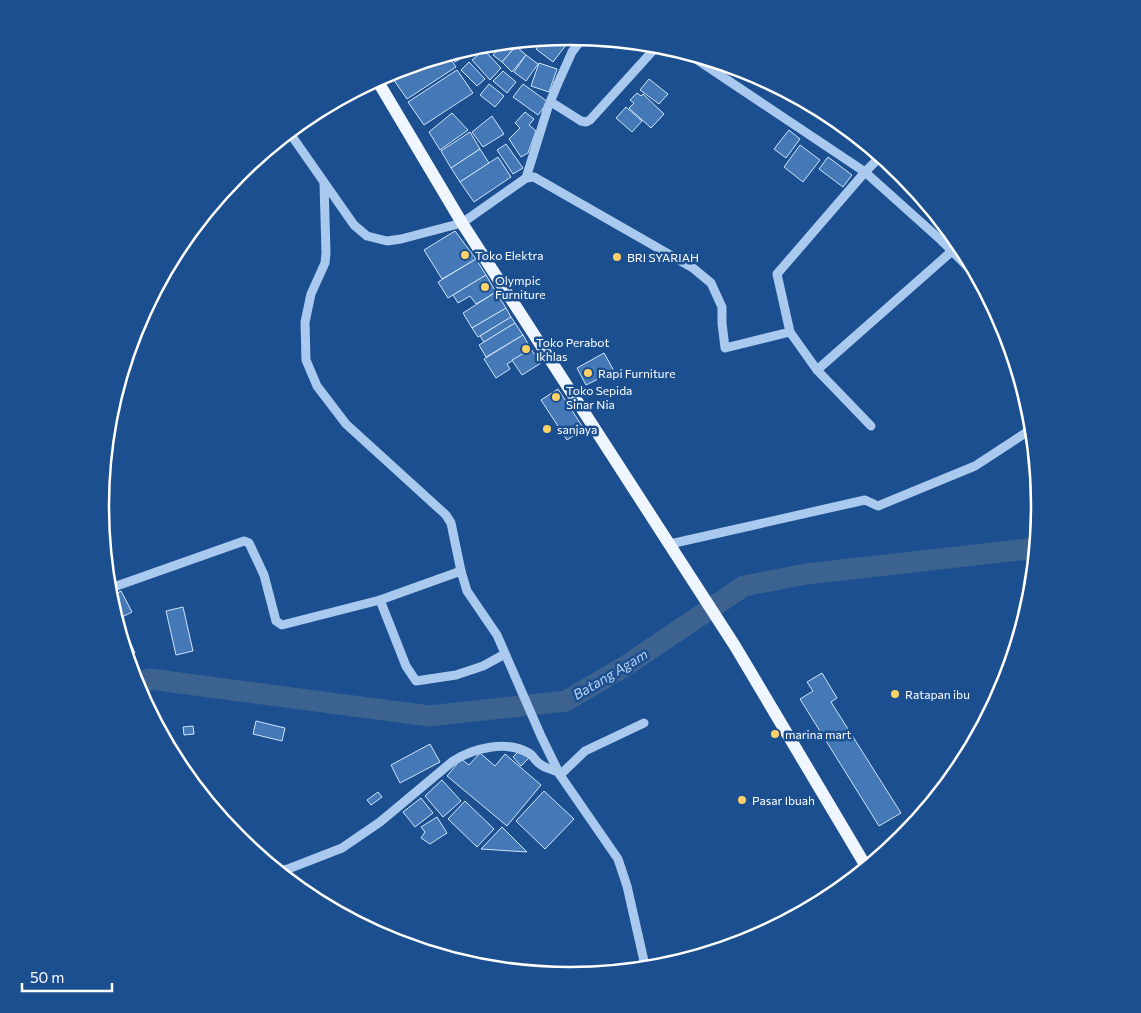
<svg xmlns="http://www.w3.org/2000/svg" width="1141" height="1013" viewBox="0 0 1141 1013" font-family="Commissioner,sans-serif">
<rect width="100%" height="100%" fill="#1b4f8f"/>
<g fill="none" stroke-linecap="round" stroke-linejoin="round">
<polyline stroke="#3c6290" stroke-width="21" points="135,683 150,679 429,716 566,701 627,665 744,586 806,574 1037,548"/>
</g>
<g fill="#4478b7" stroke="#cfe3fa">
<polygon points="573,36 553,62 536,49 544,39"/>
<polygon points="511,42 516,46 502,62 493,55 503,43"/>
<polygon points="516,46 526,55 512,72 502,62"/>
<polygon points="465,50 468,54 455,62 449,54"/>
<polygon points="484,50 501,68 490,80 472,60"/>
<polygon points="448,55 456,67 407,99 391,76 403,68"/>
<polygon points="526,55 538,64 526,81 514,72"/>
<polygon points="469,62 485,79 477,86 461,70"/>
<polygon points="539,63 557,69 549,92 531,86"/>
<polygon points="457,70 473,93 424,125 408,102"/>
<polygon points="503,71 516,82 507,93 493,81"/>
<polygon points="649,79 668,94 659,104 640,90"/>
<polygon points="489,84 504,96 495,107 480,95"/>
<polygon points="523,84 548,102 538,115 513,97"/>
<polygon points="637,93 641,96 643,94 664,114 651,128 629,108 634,103 630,100"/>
<polygon points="626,107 642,121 632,132 616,118"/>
<polygon points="525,112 534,119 529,125 536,131 528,153 521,157 509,139 520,128 515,123"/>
<polygon points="452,113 468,130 440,150 429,132"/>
<polygon points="492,116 504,134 483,147 472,132"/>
<polygon points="789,130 800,139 786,158 774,149"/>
<polygon points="470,132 480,149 451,168 441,151"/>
<polygon points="506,144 523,168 513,174 497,150"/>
<polygon points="800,145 820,160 803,182 784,167"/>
<polygon points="480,149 489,163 460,182 451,168"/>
<polygon points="498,157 511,177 474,202 460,182"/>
<polygon points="828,157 852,175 843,187 819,169"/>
<polygon points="455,231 476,259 442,279 424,250"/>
<polygon points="476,259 486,275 448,298 438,282"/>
<polygon points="486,275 496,292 476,304 470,296 458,303 453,295"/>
<polygon points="496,292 506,308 472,328 463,313"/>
<polygon points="506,308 511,317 478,337 472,328"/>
<polygon points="511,317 515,323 484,342 480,336"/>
<polygon points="515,323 523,335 486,357 479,345"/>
<polygon points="523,335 531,349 507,364 510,369 496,378 484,359"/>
<polygon points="531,349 541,363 522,375 512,360"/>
<polygon points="604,353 614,371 586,385 577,368"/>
<polygon points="558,389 584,429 567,440 541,400"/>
<polygon points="121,591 132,612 116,620 109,598"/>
<polygon points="183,607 193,651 176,655 166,611"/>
<polygon points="129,639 135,653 127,656 122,641"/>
<polygon points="822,673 837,698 831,702 901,813 879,826 800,699 813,691 807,682"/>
<polygon points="256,721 285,728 282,741 253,734"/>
<polygon points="193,726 194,734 184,735 183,727"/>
<polygon points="430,744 440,762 400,783 391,765"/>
<polygon points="518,752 529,758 521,766 513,757"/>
<polygon points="480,753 495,766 505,754 541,785 507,826 447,776 461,759 469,765"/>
<polygon points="442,780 461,801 443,817 425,796"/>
<polygon points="544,791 574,819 545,849 516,821"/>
<polygon points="378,792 382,797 371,805 367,800"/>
<polygon points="421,798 433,813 415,827 403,812"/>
<polygon points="465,801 494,829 477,847 448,819"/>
<polygon points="437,817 447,833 430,844 421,838 425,832 421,827"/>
<polygon points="502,827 527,852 481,849"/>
</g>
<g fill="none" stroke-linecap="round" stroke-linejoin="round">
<g stroke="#a9c9ee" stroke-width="9">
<polyline points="687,53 865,172 881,156"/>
<polyline points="551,102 581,121 586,122 590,120 658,45"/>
<polyline points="289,132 354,225 367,236 387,241 401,239 462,223 526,178 548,107 558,83 572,52 583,37"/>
<polyline points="526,178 534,177 693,268 711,283 722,307 722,323 725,348 790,332"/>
<polyline points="324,183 326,253 325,263 311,294 305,322 306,360 317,386 346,424 446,515 451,523 461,571 467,591 497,635 541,736 560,775 618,859 627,886 644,961 648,969"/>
<polyline points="942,241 951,232"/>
<polyline points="817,370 952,251"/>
<polyline points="871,426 817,370 790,332 777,274 865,172 942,241 979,278"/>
<polyline points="670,544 865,500 878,506 975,466 1033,428"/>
<polyline points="108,589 244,541 249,543 264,575 276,621 282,625 380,600 406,666 416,681 456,675 483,666 505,654"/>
<polyline points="380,600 461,571"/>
<polyline points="560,775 585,751 644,723"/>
<path d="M 277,871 L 288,869 L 342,848 L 380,822 L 453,761 C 474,748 506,740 529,753 C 533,755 535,761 540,764 C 544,768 552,769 558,772"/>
</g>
<polyline stroke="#f0f6ff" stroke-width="12" points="377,80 462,223 735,646 867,868"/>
</g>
<g fill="#ffd166" stroke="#1b4f8f" stroke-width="2">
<circle cx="465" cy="255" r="5"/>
<circle cx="617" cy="257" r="5"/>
<circle cx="485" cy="287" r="5"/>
<circle cx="526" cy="349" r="5"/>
<circle cx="588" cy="373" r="5"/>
<circle cx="556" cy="397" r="5"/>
<circle cx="547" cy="429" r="5"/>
<circle cx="895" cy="694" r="5"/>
<circle cx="775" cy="734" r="5"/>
<circle cx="742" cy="800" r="5"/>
</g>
<g text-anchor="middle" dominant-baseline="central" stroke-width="5" stroke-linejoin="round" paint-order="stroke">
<g font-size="12" fill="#fff" stroke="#1b4f8f" text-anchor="start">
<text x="475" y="255">Toko Elektra</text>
<text x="627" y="257">BRI SYARIAH</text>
<text x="495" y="280">Olympic<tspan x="495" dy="14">Furniture</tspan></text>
<text x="536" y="342">Toko Perabot<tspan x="536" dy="14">Ikhlas</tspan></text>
<text x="598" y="373">Rapi Furniture</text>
<text x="566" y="390">Toko Sepida<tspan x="566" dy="14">Sinar Nia</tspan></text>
<text x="557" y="429">sanjaya</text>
<text x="905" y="694">Ratapan ibu</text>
<text x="785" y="734">marina mart</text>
<text x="752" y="800">Pasar Ibuah</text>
</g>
<g font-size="14" font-style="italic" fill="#b5d3f5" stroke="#1b4f8f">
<text transform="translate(610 674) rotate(-31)">Batang Agam</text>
</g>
</g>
<path d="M0 0H1141V1013H0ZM109 506a461 461 0 1 1 922 0a461 461 0 1 1-922 0Z" fill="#1b4f8f" fill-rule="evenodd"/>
<path fill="none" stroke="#fff" stroke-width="2.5" d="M109 506a461 461 0 1 1 922 0a461 461 0 1 1-922 0Z"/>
<path d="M22 983v8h90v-8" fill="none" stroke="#ffffff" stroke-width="2.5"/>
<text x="30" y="983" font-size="15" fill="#ffffff" stroke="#1b4f8f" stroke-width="4" paint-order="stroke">50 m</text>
</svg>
